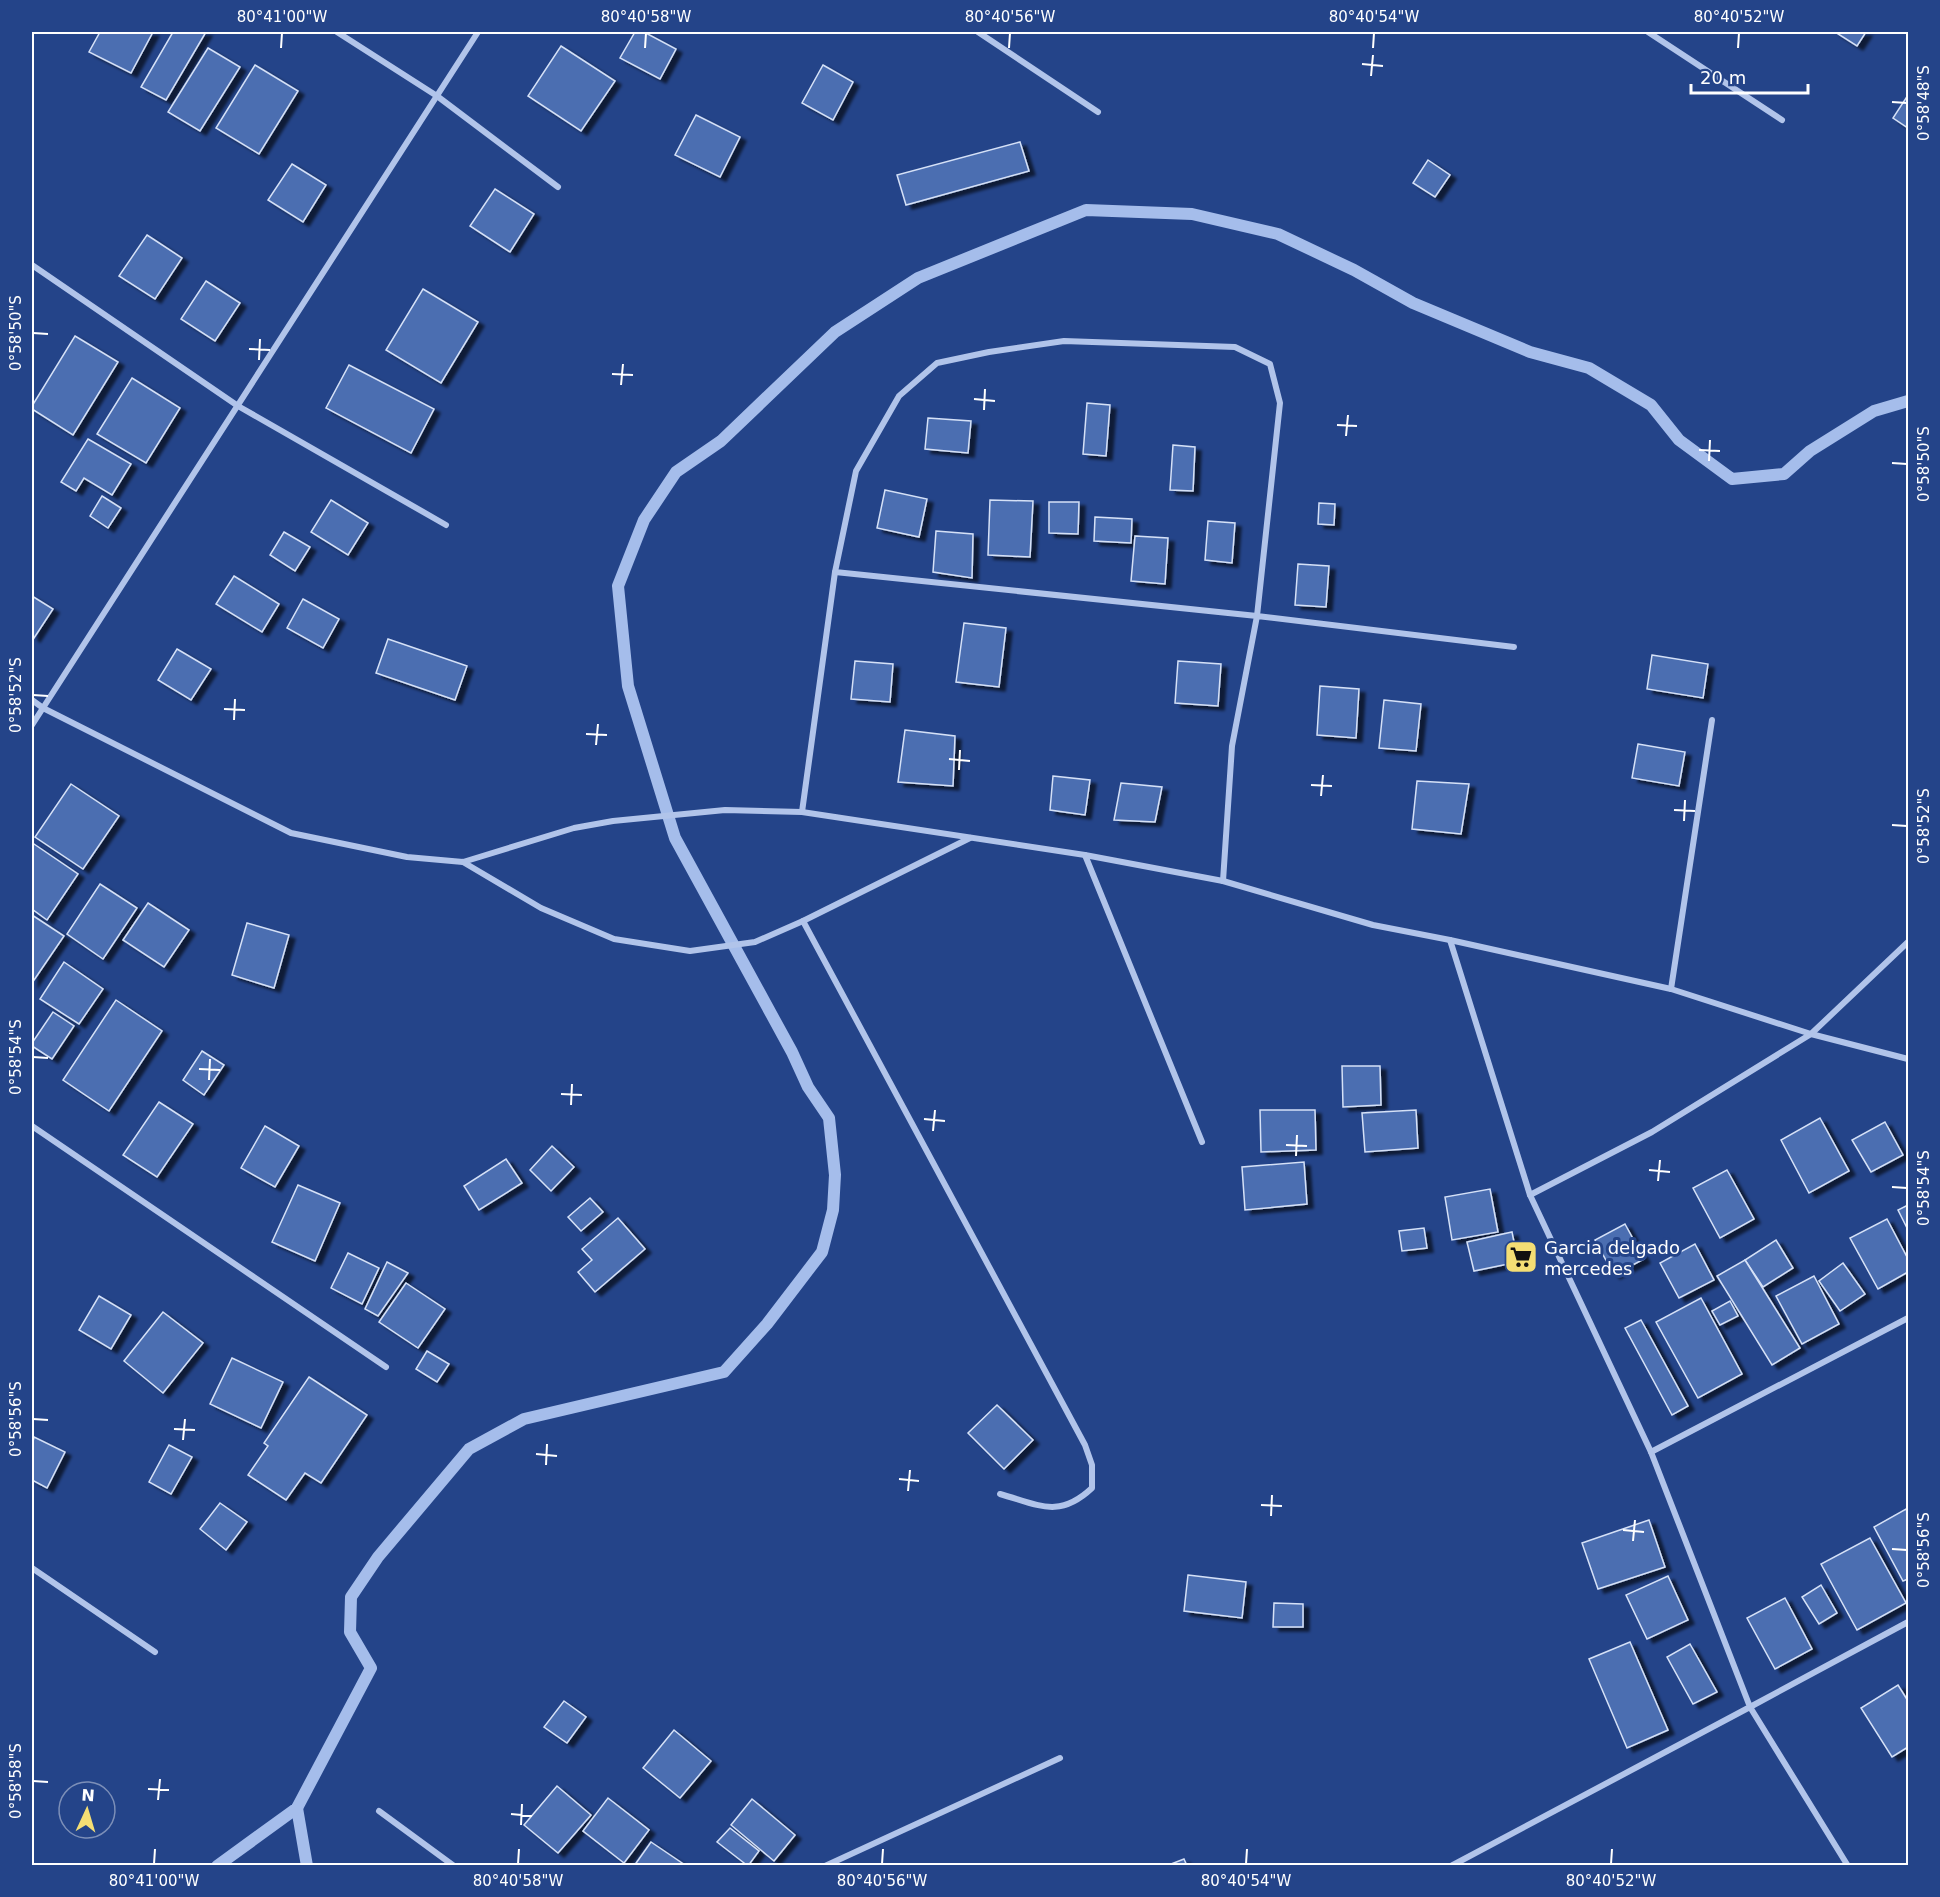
<svg xmlns="http://www.w3.org/2000/svg" width="1940" height="1897" viewBox="0 0 1940 1897" font-family="'DejaVu Sans',sans-serif">
<defs>
<filter id="shadow"><feDropShadow dx="6" dy="4" stdDeviation="1.5" flood-color="#0009"/></filter>
</defs>
<rect width="100%" height="100%" fill="#244489"/>
<g fill="none" stroke-linecap="round" stroke-linejoin="round">
<g stroke="#a5bdeb" stroke-width="12">
<polyline points="297,1808 307,1866"/>
<polyline points="217,1866 297,1808 371,1668 350,1632 351,1597 378,1557 469,1449 524,1419 724,1372 767,1324 822,1252 833,1210 835,1175 829,1118 808,1087 792,1052 675,838 628,686 618,586 644,520 676,472 721,441 835,332 918,278 1086,210 1192,214 1278,234 1354,270 1413,303 1530,352 1589,368 1651,405 1679,440 1732,479 1784,474 1810,451 1874,411 1908,401"/>
</g>
</g>
<g fill="#4c6eb1" stroke="#d5e1f7" stroke-width="1.5" filter="url(#shadow)">
<polygon points="100,32 153,32 131,73 89,52"/>
<polygon points="173,32 206,32 166,100 141,87"/>
<polygon points="635,32 644,32 676,49 660,79 620,58"/>
<polygon points="1835,32 1866,32 1857,46"/>
<polygon points="561,46 615,81 581,131 528,96"/>
<polygon points="208,48 240,67 200,131 168,112"/>
<polygon points="255,65 298,91 259,154 216,128"/>
<polygon points="823,65 853,82 833,120 802,103"/>
<polygon points="1908,95 1908,128 1893,118"/>
<polygon points="696,115 740,137 720,177 675,155"/>
<polygon points="1020,142 1029,171 906,205 897,175"/>
<polygon points="1428,160 1450,175 1435,197 1413,183"/>
<polygon points="292,164 326,185 303,222 268,200"/>
<polygon points="495,189 534,214 510,252 470,226"/>
<polygon points="147,235 182,258 155,299 119,276"/>
<polygon points="206,281 240,303 215,341 181,319"/>
<polygon points="423,289 478,322 441,383 386,350"/>
<polygon points="75,336 118,362 73,435 32,409 32,406"/>
<polygon points="349,365 434,409 411,453 326,408"/>
<polygon points="132,378 180,408 146,463 97,434"/>
<polygon points="1087,403 1110,405 1106,456 1083,454"/>
<polygon points="928,418 971,421 968,453 925,449"/>
<polygon points="88,439 131,464 112,495 84,478 76,491 61,482"/>
<polygon points="1173,445 1195,447 1193,491 1170,490"/>
<polygon points="885,490 927,499 919,537 877,528"/>
<polygon points="102,496 121,508 108,528 90,516"/>
<polygon points="331,500 368,523 348,555 311,532"/>
<polygon points="990,500 1033,501 1030,557 988,555"/>
<polygon points="1049,502 1079,502 1078,534 1049,533"/>
<polygon points="1319,503 1335,504 1334,525 1318,524"/>
<polygon points="1095,517 1132,519 1131,543 1094,541"/>
<polygon points="1208,521 1235,523 1232,563 1205,560"/>
<polygon points="936,531 973,534 972,578 933,572"/>
<polygon points="284,532 310,547 295,571 270,555"/>
<polygon points="1135,536 1168,538 1165,584 1131,581"/>
<polygon points="1298,564 1329,566 1326,607 1295,605"/>
<polygon points="234,576 279,604 262,632 216,604"/>
<polygon points="32,596 53,609 34,638 32,636"/>
<polygon points="303,599 339,619 323,648 287,628"/>
<polygon points="964,623 1006,628 999,687 956,682"/>
<polygon points="388,639 467,666 455,700 376,673"/>
<polygon points="177,649 211,669 191,700 158,680"/>
<polygon points="1652,655 1708,664 1703,698 1647,689"/>
<polygon points="855,661 893,664 890,702 851,699"/>
<polygon points="1178,661 1221,664 1218,706 1175,703"/>
<polygon points="1320,686 1359,689 1356,738 1317,735"/>
<polygon points="1384,700 1421,704 1416,751 1379,748"/>
<polygon points="905,730 955,736 953,786 898,782"/>
<polygon points="1638,744 1685,752 1679,786 1632,778"/>
<polygon points="1053,776 1090,780 1085,815 1050,810"/>
<polygon points="1417,781 1469,784 1461,834 1412,829"/>
<polygon points="1121,783 1162,787 1155,822 1114,820"/>
<polygon points="71,784 119,816 83,869 35,837"/>
<polygon points="34,844 78,874 47,920 32,909 32,847"/>
<polygon points="100,884 137,908 103,959 67,934"/>
<polygon points="148,903 189,930 164,967 123,940"/>
<polygon points="32,915 64,936 32,983"/>
<polygon points="247,923 289,935 274,988 232,975"/>
<polygon points="64,962 103,989 79,1024 40,999"/>
<polygon points="116,1000 162,1031 109,1111 63,1080"/>
<polygon points="53,1012 74,1026 52,1059 32,1046 32,1043"/>
<polygon points="202,1051 224,1065 204,1095 183,1080"/>
<polygon points="1342,1066 1380,1066 1381,1105 1343,1107"/>
<polygon points="159,1102 193,1124 157,1177 123,1155"/>
<polygon points="1260,1110 1315,1110 1316,1150 1261,1152"/>
<polygon points="1416,1110 1418,1148 1365,1152 1362,1113"/>
<polygon points="1820,1118 1849,1171 1809,1193 1781,1140"/>
<polygon points="1885,1122 1903,1155 1871,1172 1852,1140"/>
<polygon points="265,1126 299,1146 275,1187 241,1168"/>
<polygon points="552,1146 574,1167 551,1191 530,1170"/>
<polygon points="506,1159 522,1183 479,1210 464,1186"/>
<polygon points="1304,1162 1307,1204 1245,1210 1242,1167"/>
<polygon points="1727,1170 1754,1219 1720,1238 1693,1188"/>
<polygon points="298,1185 340,1203 315,1261 272,1242"/>
<polygon points="1490,1189 1498,1232 1452,1240 1445,1197"/>
<polygon points="590,1198 603,1212 581,1231 568,1217"/>
<polygon points="1908,1205 1908,1230 1898,1210"/>
<polygon points="618,1218 645,1249 595,1292 578,1272 592,1260 582,1249"/>
<polygon points="1887,1219 1908,1259 1908,1272 1878,1289 1850,1238"/>
<polygon points="1625,1224 1644,1259 1614,1275 1595,1240"/>
<polygon points="1424,1228 1427,1248 1402,1251 1399,1231"/>
<polygon points="1512,1232 1518,1262 1474,1271 1467,1242"/>
<polygon points="1776,1240 1793,1268 1763,1287 1745,1260"/>
<polygon points="1695,1244 1714,1280 1679,1298 1660,1263"/>
<polygon points="348,1253 379,1268 362,1304 331,1288"/>
<polygon points="1745,1260 1800,1348 1772,1365 1717,1276"/>
<polygon points="387,1262 408,1273 378,1316 365,1309"/>
<polygon points="1843,1263 1865,1294 1840,1311 1819,1281"/>
<polygon points="1814,1276 1839,1324 1802,1344 1776,1296"/>
<polygon points="406,1283 445,1309 418,1348 379,1322"/>
<polygon points="99,1296 131,1315 111,1349 79,1330"/>
<polygon points="1701,1298 1742,1374 1698,1398 1656,1322"/>
<polygon points="1730,1301 1738,1316 1720,1325 1712,1311"/>
<polygon points="163,1312 203,1343 163,1393 124,1361"/>
<polygon points="1641,1320 1688,1406 1672,1415 1625,1328"/>
<polygon points="427,1351 449,1364 437,1382 416,1369"/>
<polygon points="232,1358 283,1382 261,1428 210,1404"/>
<polygon points="309,1377 367,1415 321,1483 305,1473 286,1500 248,1475 268,1446 264,1443"/>
<polygon points="997,1405 1033,1440 1004,1469 968,1433"/>
<polygon points="34,1437 65,1452 47,1488 32,1480 32,1446"/>
<polygon points="169,1445 192,1457 171,1494 149,1482"/>
<polygon points="220,1503 247,1522 226,1550 200,1529"/>
<polygon points="1906,1509 1908,1514 1908,1579 1903,1581 1874,1527"/>
<polygon points="1649,1520 1665,1567 1598,1589 1582,1543"/>
<polygon points="1870,1538 1906,1603 1857,1630 1821,1564"/>
<polygon points="1188,1575 1246,1582 1242,1618 1184,1611"/>
<polygon points="1668,1576 1688,1620 1647,1639 1626,1595"/>
<polygon points="1821,1585 1837,1613 1819,1624 1802,1597"/>
<polygon points="1785,1598 1812,1649 1775,1669 1747,1618"/>
<polygon points="1274,1603 1303,1604 1303,1627 1273,1627"/>
<polygon points="1630,1642 1668,1730 1627,1748 1589,1659"/>
<polygon points="1690,1644 1717,1692 1693,1704 1667,1657"/>
<polygon points="1898,1685 1908,1701 1908,1747 1892,1757 1861,1708"/>
<polygon points="564,1701 586,1717 567,1743 544,1727"/>
<polygon points="674,1730 711,1761 680,1798 643,1768"/>
<polygon points="557,1786 591,1815 558,1853 524,1825"/>
<polygon points="608,1798 649,1830 624,1863 583,1831"/>
<polygon points="752,1799 795,1835 774,1861 731,1825"/>
<polygon points="730,1828 759,1851 748,1866 717,1842"/>
<polygon points="651,1842 685,1865 634,1866"/>
<polygon points="1184,1859 1187,1866 1166,1866"/>
</g>
<g fill="none" stroke-linecap="round" stroke-linejoin="round">
<g stroke="#b1c4ea" stroke-width="6">
<polyline points="337,32 437,96 558,187"/>
<polyline points="978,32 1098,112"/>
<polyline points="1648,32 1782,120"/>
<polyline points="32,265 238,406 446,525"/>
<polyline points="32,700 43,708 291,833 407,857 463,862 574,828 613,821 725,810 802,812 1085,855 1223,881 1373,925 1450,940 1671,989 1811,1034 1908,1059"/>
<polyline points="32,725 478,32"/>
<polyline points="802,812 835,572"/>
<polyline points="1085,855 1202,1142"/>
<polyline points="463,862 541,908 614,939 690,951 755,942 803,921 970,838"/>
<polyline points="1223,881 1232,746 1257,616 835,572 856,471 899,396 937,363 989,352 1064,341 1235,347 1270,364 1280,403 1257,616 1514,647"/>
<path d="M 803,921 L 1085,1445 L 1092,1465 L 1092,1488 C 1059,1519 1039,1505 1000,1494"/>
<polyline points="1450,940 1530,1195 1651,1452 1750,1707 1451,1866"/>
<polyline points="1671,989 1712,720"/>
<polyline points="32,1126 386,1367"/>
<polyline points="1530,1195 1652,1132 1811,1034 1908,942"/>
<polyline points="1651,1452 1908,1318"/>
<polyline points="32,1568 155,1652"/>
<polyline points="379,1811 454,1866"/>
<polyline points="825,1866 1060,1758"/>
<polyline points="1848,1866 1750,1707 1908,1622"/>
</g>
</g>
<path fill="none" stroke="#fff" stroke-width="2" d="M 281,48 L 282,33M 645,48 L 646,33M 1009,48 L 1010,33M 1373,48 L 1374,33M 1738,48 L 1739,33M 1362,64 L 1383,66M 1371,76 L 1373,55M 1892,102 L 1907,103M 33,333 L 48,334M 249,349 L 270,350M 259,360 L 260,339M 612,374 L 633,375M 621,385 L 623,364M 974,399 L 995,401M 984,410 L 985,389M 1337,425 L 1357,426M 1346,436 L 1348,415M 1699,450 L 1720,451M 1709,461 L 1710,440M 1892,463 L 1907,464M 33,695 L 48,696M 224,709 L 245,710M 234,720 L 235,699M 586,734 L 607,735M 596,745 L 598,724M 949,759 L 970,761M 959,770 L 960,750M 1311,785 L 1332,786M 1321,796 L 1323,775M 1674,810 L 1695,811M 1684,821 L 1685,800M 1892,825 L 1907,826M 33,1057 L 48,1058M 199,1069 L 220,1070M 209,1080 L 210,1059M 561,1094 L 582,1095M 571,1105 L 572,1084M 924,1119 L 945,1121M 933,1131 L 935,1110M 1286,1145 L 1307,1146M 1296,1156 L 1297,1135M 1649,1170 L 1670,1172M 1658,1181 L 1660,1160M 1892,1187 L 1907,1188M 33,1419 L 48,1420M 174,1429 L 195,1430M 183,1440 L 185,1419M 536,1454 L 557,1456M 546,1465 L 547,1444M 899,1479 L 919,1481M 908,1491 L 910,1470M 1261,1505 L 1282,1506M 1271,1516 L 1272,1495M 1623,1530 L 1644,1532M 1633,1541 L 1635,1520M 1892,1549 L 1907,1550M 33,1781 L 48,1782M 148,1789 L 169,1790M 158,1800 L 160,1779M 511,1814 L 532,1816M 521,1825 L 522,1804M 154,1864 L 155,1849M 518,1864 L 519,1849M 882,1864 L 883,1849M 1246,1864 L 1247,1849M 1611,1864 L 1612,1849"/>
<defs>
<g id="supermarket-square" transform="scale(1.725)"><rect x="-9" y="-9" width="18" height="18" rx="4" fill="#f4de74" stroke="#244489"/><path d="M-6-5.5h2.5l.6 2H6L4.5 2H-2.5L-4.4-4H-6ZM-1.5 3.2a1.3 1.3 0 1 0 .1 0ZM3 3.2a1.3 1.3 0 1 0 .1 0Z" fill="#111"/></g>
</defs>
<g fill-rule="evenodd">
<use href="#supermarket-square" x="1521" y="1257"/>
</g>
<g text-anchor="middle" dominant-baseline="central" stroke-width="6" stroke-linejoin="round" paint-order="stroke">
<g font-size="18" fill="#fff" stroke="#244489" text-anchor="start">
<text x="1544" y="1247">Garcia delgado<tspan x="1544" dy="21">mercedes</tspan></text>
</g>
</g>
<rect width="1940" height="1897" fill="none" stroke="#244489" stroke-width="66"/>
<g transform="translate(87 1810) rotate(4)"><circle r="28" fill="#244489" stroke="#7c8fb8" stroke-width="1.5"/>
<path d="M0-4.5L10 22L0 15L-10 22Z" fill="#f4de74"/>
<text y="-9" font-size="16" font-weight="bold" text-anchor="middle" fill="#ffffff">N</text>
</g>
<path d="M1691 84v9h117v-9" fill="none" stroke="#ffffff" stroke-width="3"/>
<text x="1700" y="84" font-size="18" fill="#ffffff" stroke="#244489" stroke-width="4.5" paint-order="stroke">20 m</text>
<rect x="33" y="33" width="1874" height="1831" fill="none" stroke="#fff" stroke-width="2"/>
<g font-size="15" text-anchor="middle" fill="#fff">
<text x="282" y="22">80°41'00"W</text>
<text x="646" y="22">80°40'58"W</text>
<text x="1010" y="22">80°40'56"W</text>
<text x="1374" y="22">80°40'54"W</text>
<text x="1739" y="22">80°40'52"W</text>
<text transform="translate(1924 103) rotate(-90)" y="5">0°58'48"S</text>
<text transform="translate(16 333) rotate(-90)" y="5">0°58'50"S</text>
<text transform="translate(1924 464) rotate(-90)" y="5">0°58'50"S</text>
<text transform="translate(16 695) rotate(-90)" y="5">0°58'52"S</text>
<text transform="translate(1924 826) rotate(-90)" y="5">0°58'52"S</text>
<text transform="translate(16 1057) rotate(-90)" y="5">0°58'54"S</text>
<text transform="translate(1924 1188) rotate(-90)" y="5">0°58'54"S</text>
<text transform="translate(16 1419) rotate(-90)" y="5">0°58'56"S</text>
<text transform="translate(1924 1550) rotate(-90)" y="5">0°58'56"S</text>
<text transform="translate(16 1781) rotate(-90)" y="5">0°58'58"S</text>
<text x="154" y="1886">80°41'00"W</text>
<text x="518" y="1886">80°40'58"W</text>
<text x="882" y="1886">80°40'56"W</text>
<text x="1246" y="1886">80°40'54"W</text>
<text x="1611" y="1886">80°40'52"W</text>
</g>
</svg>
